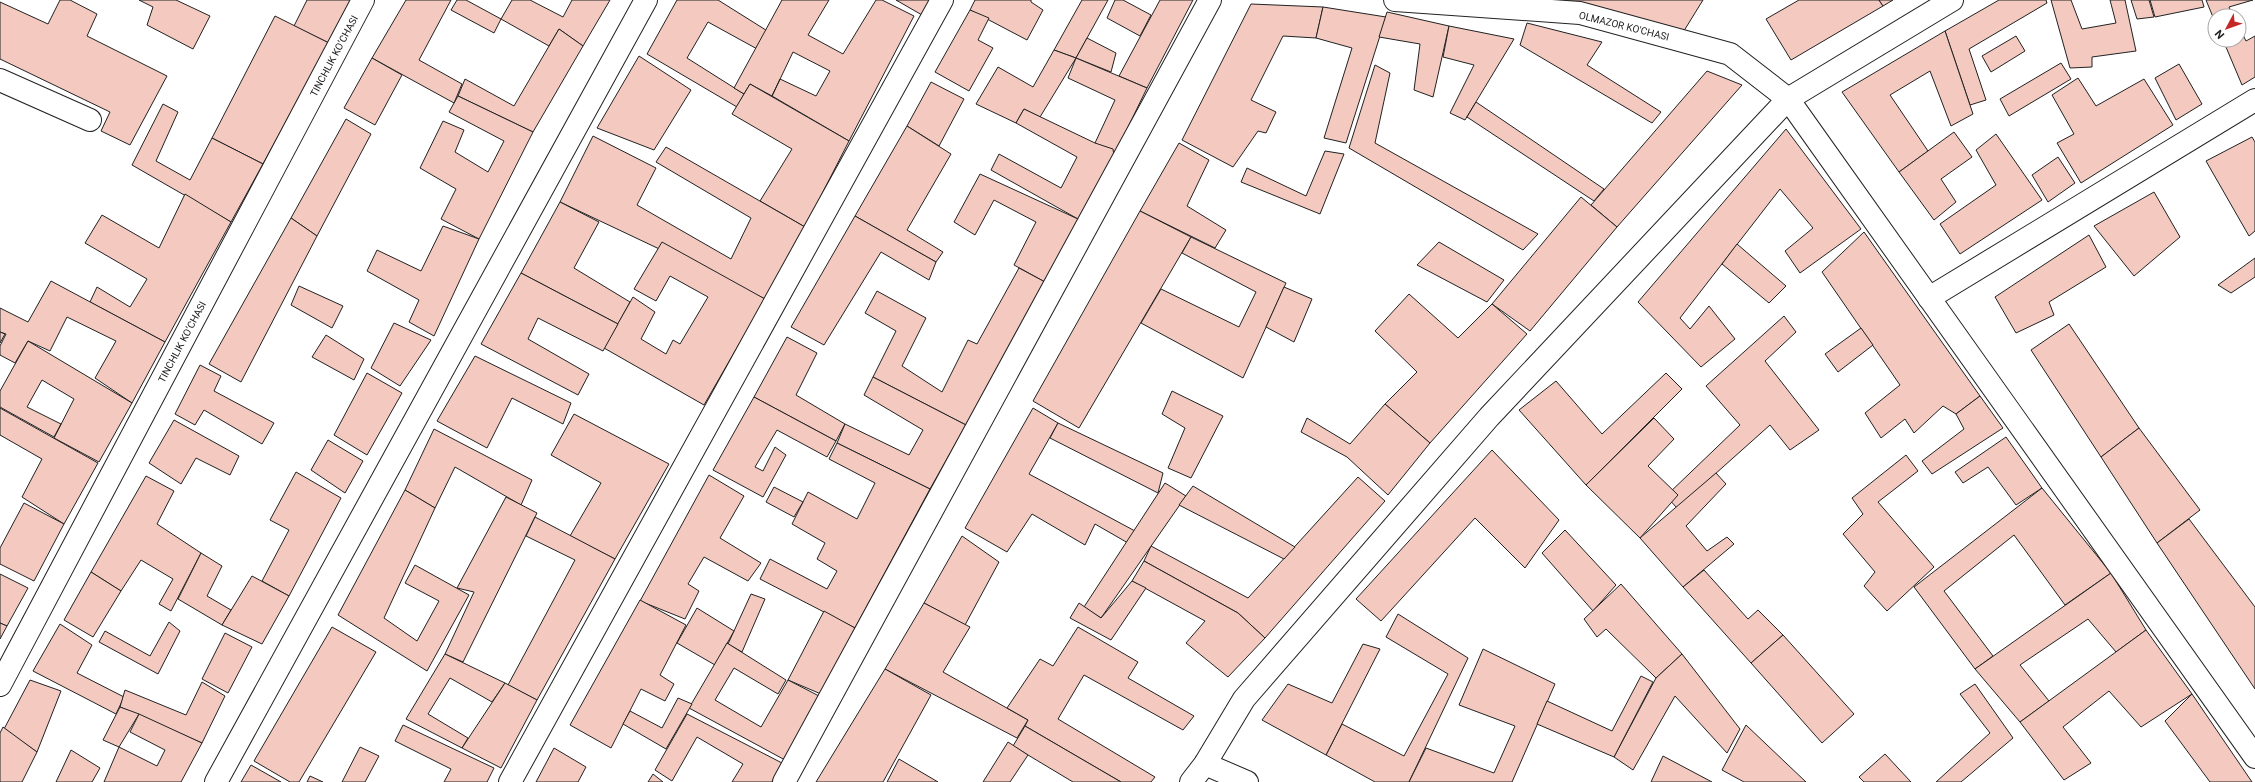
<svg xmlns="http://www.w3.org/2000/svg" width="2255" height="782" viewBox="0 0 2255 782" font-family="Roboto,sans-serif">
<rect width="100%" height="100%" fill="#fff"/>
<g fill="#f3c9c0" stroke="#222">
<polygon points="60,0 70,0 97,14 87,36 167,76 130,145 101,131 110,112 0,59 0,2 48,24"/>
<polygon points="139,0 176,0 210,16 193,49 147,25 153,7"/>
<polygon points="307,0 352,0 329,43 294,26"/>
<polygon points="406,0 451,0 419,60 462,84 454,103 372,58"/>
<polygon points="457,0 466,0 501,19 494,33 451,10"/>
<polygon points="512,0 530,0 563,17 572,0 610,0 583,46 559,29 549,46 501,19"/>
<polygon points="677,0 718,0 769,32 759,50 708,22 687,58 744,94 737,107 647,54"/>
<polygon points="782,0 829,0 808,35 843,54 876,0 882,0 914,16 849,141 772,96 780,79 816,96 830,71 793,52 772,96 750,84 744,94 734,88"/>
<polygon points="896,0 930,0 922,15"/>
<polygon points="975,0 1031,0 1031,2 1043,10 1027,40 970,10"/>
<polygon points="1082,0 1108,0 1076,58 1054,50"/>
<polygon points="1115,0 1123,0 1151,15 1140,36 1107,18"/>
<polygon points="1160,0 1193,0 1147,88 1119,76"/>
<polygon points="1553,0 1703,0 1682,34"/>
<polygon points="1799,0 1879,0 1883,6 1791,60 1766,19"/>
<polygon points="1879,0 1893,0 1883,6"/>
<polygon points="1999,0 2046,0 2047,3 1969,49 1986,100 1970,105 1945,31"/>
<polygon points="2051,0 2071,0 2082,29 2116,23 2110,0 2125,0 2136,51 2092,57 2092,67 2070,68"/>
<polygon points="2131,0 2149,0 2154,17 2137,19"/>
<polygon points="2150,0 2202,0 2204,7 2155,17"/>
<polygon points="2206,0 2253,0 2229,7 2233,16 2215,16 2215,22"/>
<polygon points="1251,4 1323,7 1316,38 1283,36 1251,100 1276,112 1266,133 1258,131 1233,167 1182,140"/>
<polygon points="1323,7 1386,17 1346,143 1324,138 1352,48 1316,38"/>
<polygon points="970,10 989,18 978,40 993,48 969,91 935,72"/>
<polygon points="1387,12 1449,26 1433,97 1414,90 1420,44 1379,37"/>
<polygon points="275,16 329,43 263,164 212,138"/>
<polygon points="1527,23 1602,42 1587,65 1661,112 1652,123 1520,45"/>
<polygon points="1449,26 1514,39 1465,120 1450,113 1474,65 1443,57"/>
<polygon points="2239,27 2246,41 2255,36 2255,77 2242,85 2223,40 2239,40"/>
<polygon points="559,29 583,46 533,132 458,96 465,79 514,106"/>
<polygon points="1945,31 1973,114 1951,126 1930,71 1890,95 1928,151 1899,172 1842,92"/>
<polygon points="2016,36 2025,51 1991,72 1982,56"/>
<polygon points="1087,38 1116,53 1111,72 1076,58"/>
<polygon points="1054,50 1076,58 1040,117 1024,109 1016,123 976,104 998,67 1033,87"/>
<polygon points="639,56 691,90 654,150 597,128"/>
<polygon points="372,58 402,75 375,125 344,108"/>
<polygon points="1076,58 1147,88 1114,156 1095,143 1115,100 1068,78"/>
<polygon points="2061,63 2071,79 2009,116 2000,99"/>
<polygon points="2179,64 2202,104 2176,120 2155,78"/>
<polygon points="1375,65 1390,73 1375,143 1538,234 1523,250 1349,148"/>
<polygon points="1707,71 1742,85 1617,227 1591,205"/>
<polygon points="2078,78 2096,106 2144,79 2173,125 2081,183 2057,143 2074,134 2052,95"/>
<polygon points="931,82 964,99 939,146 907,126"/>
<polygon points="750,84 849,141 805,227 760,201 792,149 732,114"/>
<polygon points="458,96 533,132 479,239 441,219 456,189 420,168 443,121 464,130 455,152 488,172 504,141 449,112"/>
<polygon points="1476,102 1604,189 1594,201 1467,117"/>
<polygon points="163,104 178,112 156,161 190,180 212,138 263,164 231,222 132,165"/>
<polygon points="1024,109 1095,143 1113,149 1114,156 1078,219 991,170 999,154 1061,188 1077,157 1016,123"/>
<polygon points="346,119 371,134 317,236 291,218"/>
<polygon points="907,126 951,154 907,230 943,252 936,262 855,216"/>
<polygon points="1786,129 1861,229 1800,273 1785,251 1813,228 1780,189 1680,318 1690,329 1709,306 1735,339 1701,367 1638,302"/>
<polygon points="1954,132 1972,157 1941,179 1956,202 1934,220 1899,172"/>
<polygon points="1996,134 2042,200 1960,254 1940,224 1996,185 1976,150"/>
<polygon points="593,136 656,168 637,205 731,259 751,218 656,162 666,147 805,227 765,299 560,202"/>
<polygon points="2252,137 2255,142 2255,231 2249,236 2206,161"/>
<polygon points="1179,143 1209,160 1187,206 1226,230 1215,248 1140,211"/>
<polygon points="1325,151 1344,154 1320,214 1241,182 1247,168 1306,196"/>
<polygon points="2058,157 2075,183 2048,202 2032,175"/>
<polygon points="980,174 1078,219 1045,282 1014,265 1036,222 994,200 975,235 954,222"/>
<polygon points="2154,192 2180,237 2134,276 2094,226"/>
<polygon points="185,194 231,222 165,342 90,302 97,287 130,307 147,279 85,243 102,215 159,248"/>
<polygon points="1581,197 1617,227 1530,331 1492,304"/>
<polygon points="560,202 599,222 574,268 630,302 618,324 521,273"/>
<polygon points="1140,211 1191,237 1079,428 1033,401"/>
<polygon points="855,216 936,262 929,280 881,252 824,345 791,327"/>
<polygon points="291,218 317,236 241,382 209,364"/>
<polygon points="443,226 479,239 434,336 409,322 419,300 367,271 377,250 421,271"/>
<polygon points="1864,232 1980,396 1956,414 1943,406 1914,433 1905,419 1881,438 1865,413 1900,385 1822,272"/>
<polygon points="2089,235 2106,267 2049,302 2054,315 2016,333 1995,297"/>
<polygon points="1191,237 1286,283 1243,378 1141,323 1161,289 1239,327 1256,292 1182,253"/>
<polygon points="662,242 765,299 704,405 604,348 633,297 655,312 641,339 666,354 673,340 680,344 708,297 670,276 656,301 634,289"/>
<polygon points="1439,242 1504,280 1487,302 1417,265"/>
<polygon points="1737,244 1786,286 1769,303 1722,264"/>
<polygon points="2255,258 2255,277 2231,293 2218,285"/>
<polygon points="1019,268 1045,282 966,425 873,377 896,331 865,313 877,291 926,318 902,366 942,392 968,340 977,344"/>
<polygon points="521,273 618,324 603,351 538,318 528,339 589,374 578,395 481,344"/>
<polygon points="51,281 165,342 132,403 95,378 116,341 67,317 50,351 28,341 15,363 0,355 0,346 6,334 0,332 0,308 28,322"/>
<polygon points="299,286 343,306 332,328 291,305"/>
<polygon points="1284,287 1312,299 1294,342 1266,327"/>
<polygon points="1409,294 1458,338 1492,304 1527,334 1430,443 1385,404 1417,372 1375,331"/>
<polygon points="1784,316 1796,332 1765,361 1819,430 1790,450 1770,425 1677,508 1666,496 1740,425 1706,386"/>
<polygon points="394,323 431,340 400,386 371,368"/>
<polygon points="2069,324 2139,428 2101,457 2031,350"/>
<polygon points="1861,328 1873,345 1838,372 1825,354"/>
<polygon points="0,332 5,334 0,343"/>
<polygon points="326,335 364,359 354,380 312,357"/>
<polygon points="787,337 817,353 796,395 845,424 836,441 754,397"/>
<polygon points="28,341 132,403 99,462 54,438 74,399 42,380 27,407 61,424 54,437 0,407 0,391"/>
<polygon points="475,356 571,403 563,424 512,398 487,448 437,421"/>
<polygon points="200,365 221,376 214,391 274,423 262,444 204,410 195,425 175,414"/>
<polygon points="367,373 402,393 367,455 334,435"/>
<polygon points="1666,373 1682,389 1586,485 1519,410 1556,381 1602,434"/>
<polygon points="873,377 966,425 930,489 837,443 845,424 909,455 923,430 864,395"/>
<polygon points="1172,391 1223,416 1191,478 1168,468 1185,428 1162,414"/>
<polygon points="1980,396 2003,428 1932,474 1922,461 1964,429 1956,414"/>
<polygon points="754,397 836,441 827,457 777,430 755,467 763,471 775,447 786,455 763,497 713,470"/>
<polygon points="1385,404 1430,443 1388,495 1347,457 1301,432 1307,418 1350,444"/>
<polygon points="0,408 98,463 64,524 22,497 42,459 0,435"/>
<polygon points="1033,408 1058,423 1029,474 1135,531 1128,543 1095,524 1085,545 1032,514 1007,552 965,528"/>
<polygon points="574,414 669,464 615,559 570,536 601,483 551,455"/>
<polygon points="1654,418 1674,439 1648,466 1678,495 1640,538 1586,485"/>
<polygon points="174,420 239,456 230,475 196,458 181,484 149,463"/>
<polygon points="1058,423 1163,473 1158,493 1050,438"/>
<polygon points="2139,428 2200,510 2157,543 2101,457"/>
<polygon points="434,429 532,480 521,505 455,467 435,508 405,490"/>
<polygon points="2006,437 2042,488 2016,505 1988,467 1963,483 1955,472"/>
<polygon points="328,440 363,461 345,493 311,470"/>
<polygon points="837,443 930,489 855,628 760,579 770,559 827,589 837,571 817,559 825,543 792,524 808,492 857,519 875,483 829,459"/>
<polygon points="1492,450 1559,520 1525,568 1475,518 1381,621 1356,599"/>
<polygon points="1906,455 1918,471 1878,502 1934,567 1887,611 1864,586 1875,572 1843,534 1863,514 1852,498"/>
<polygon points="296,472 341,498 289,596 262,581 289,530 270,520"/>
<polygon points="1716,473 1726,484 1686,526 1707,551 1727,537 1734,544 1683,587 1640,538"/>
<polygon points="709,475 744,496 720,538 761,563 748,581 704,557 688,584 699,591 685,619 640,601"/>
<polygon points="146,476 174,491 157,524 201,553 171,611 159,604 173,579 141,560 121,591 91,572"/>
<polygon points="1358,477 1385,501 1265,638 1238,613 1144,561 1151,546 1248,598"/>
<polygon points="1165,483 1186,496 1101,618 1084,607"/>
<polygon points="1193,486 1295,547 1284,559 1179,505"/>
<polygon points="774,487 803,502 794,517 766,502"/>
<polygon points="2042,488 2111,573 2065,605 2014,535 1944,591 1993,656 1975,669 1914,587"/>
<polygon points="405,490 435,508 384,618 417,641 439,601 405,583 415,565 469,595 427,671 338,615"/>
<polygon points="506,497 537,513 463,662 445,654 474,592 457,588"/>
<polygon points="24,503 64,524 34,581 0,564 0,548"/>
<polygon points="535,517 615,559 537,700 508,685 575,560 526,536"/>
<polygon points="2189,519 2255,607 2255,689 2157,543"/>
<polygon points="1565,530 1616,585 1593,611 1542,553"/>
<polygon points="962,536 999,562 965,625 924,603"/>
<polygon points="201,553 222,566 207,596 231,610 222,625 178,599"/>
<polygon points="1144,561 1238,613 1265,638 1228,677 1186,643 1205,621 1132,581"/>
<polygon points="1704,570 1748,619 1758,610 1783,635 1751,663 1683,587"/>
<polygon points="91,572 121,591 93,637 64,620"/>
<polygon points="2111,573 2146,630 2116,652 2088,619 2020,665 2049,701 2020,722 1975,669"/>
<polygon points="0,574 28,588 7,626 0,623"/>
<polygon points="252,576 289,596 262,644 222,625"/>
<polygon points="1132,581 1146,588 1111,640 1070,618 1079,603 1101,618"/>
<polygon points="1621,584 1682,654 1656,678 1606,629 1597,637 1584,619"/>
<polygon points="751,594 765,599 742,652 728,644"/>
<polygon points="640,600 686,625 660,675 674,684 665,701 641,689 611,748 570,725"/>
<polygon points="924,603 970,627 943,672 1028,720 1017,738 885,669"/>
<polygon points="697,608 734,631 715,665 677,643"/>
<polygon points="824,611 855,628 821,694 788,680"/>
<polygon points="1398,614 1468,658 1409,782 1375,782 1326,755 1342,724 1404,756 1448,674 1386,637"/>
<polygon points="169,622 180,631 158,674 99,642 105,631 150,656"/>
<polygon points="0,623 7,626 0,639"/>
<polygon points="60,624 92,645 77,673 124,697 116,714 33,671"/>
<polygon points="332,627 376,652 299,782 290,782 254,761"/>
<polygon points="1078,627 1138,662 1128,678 1194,716 1183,730 1084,675 1058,719 1155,777 1151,782 1121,782 1025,726 1028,720 1007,708 1040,659 1053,666"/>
<polygon points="2146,630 2192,694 2141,727 2109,691 2063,727 2091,763 2064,780 2020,722"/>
<polygon points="225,633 252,647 228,693 202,679"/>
<polygon points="1783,635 1854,714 1822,743 1751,663"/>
<polygon points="727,643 786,680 778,694 734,668 715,700 761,727 788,680 819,696 785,760 689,708"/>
<polygon points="1363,644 1380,649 1326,755 1262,720 1288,684 1332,703"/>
<polygon points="1483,649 1555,684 1512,782 1409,782 1426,748 1494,773 1515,726 1459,705"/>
<polygon points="445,654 505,683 492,702 450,678 428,714 468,738 462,748 406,719"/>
<polygon points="1682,654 1740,729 1727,753 1675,696 1633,770 1614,757 1656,678"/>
<polygon points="885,669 931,695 883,782 816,782"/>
<polygon points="1641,676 1653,682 1614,757 1537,724 1547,701 1612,731"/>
<polygon points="30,680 61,691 37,752 4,729"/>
<polygon points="202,682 225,696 202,743 120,707 125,690 186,715"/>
<polygon points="505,683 537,700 501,768 462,748"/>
<polygon points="1975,684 2013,738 1961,782 1936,782 1990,733 1960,694"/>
<polygon points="2192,694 2252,782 2210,782 2165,721"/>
<polygon points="678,698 692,704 666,749 623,724 630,711 662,728"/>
<polygon points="120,707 139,714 119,747 103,740"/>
<polygon points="139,714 202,743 181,782 104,782 119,747 157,766 165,750 130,732"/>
<polygon points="687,714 782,763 772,782 732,782 743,764 697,737 672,781 655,770"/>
<polygon points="403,725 494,768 487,782 444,782 451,769 395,741"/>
<polygon points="1746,725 1806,782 1744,782 1722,770"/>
<polygon points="1025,726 1121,782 1073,782 1013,746"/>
<polygon points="3,727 37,752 22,782 0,782 0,733"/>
<polygon points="1008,742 1028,755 1010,782 983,782"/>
<polygon points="360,747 379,756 365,782 342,782"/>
<polygon points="554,748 586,767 578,782 536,782"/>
<polygon points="71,750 100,768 92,782 56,782"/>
<polygon points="1885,754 1911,782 1864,782 1859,777"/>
<polygon points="1663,756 1712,782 1651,782"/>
<polygon points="899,759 938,782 887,782"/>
<polygon points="251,765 281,782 241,782"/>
<polygon points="653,774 663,782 648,782"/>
<polygon points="310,776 323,782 307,782"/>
</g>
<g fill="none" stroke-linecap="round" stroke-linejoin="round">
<g stroke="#222" stroke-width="24">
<g id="minor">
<polyline points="1395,0 1580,13 1730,54 1788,99 2255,757"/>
<polyline points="0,80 90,120"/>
<polyline points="1929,298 2255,100"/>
<polyline points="0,685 363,0"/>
<polyline points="1205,764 1247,782"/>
<polyline points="216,782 646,0"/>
<polyline points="510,782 942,0"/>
<polyline points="784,782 1210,0"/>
</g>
</g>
<g stroke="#222" stroke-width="24">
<polyline id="tertiary" points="1191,782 1205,764 1244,699 1489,417 1788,99 1952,0"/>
</g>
<use href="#minor" stroke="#fff" stroke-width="22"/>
<use href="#tertiary" stroke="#fff" stroke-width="22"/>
</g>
<g text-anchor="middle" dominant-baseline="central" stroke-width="3" stroke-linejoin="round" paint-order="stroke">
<g font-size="10" fill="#222" stroke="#fff">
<text transform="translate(1624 26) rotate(14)">OLMAZOR KO'CHASI</text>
<text transform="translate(334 56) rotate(-62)">TINCHLIK KO’CHASI</text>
<text transform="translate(182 342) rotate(-62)">TINCHLIK KO’CHASI</text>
</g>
</g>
<g transform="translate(2227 28) rotate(229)"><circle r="19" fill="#ffffff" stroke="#a7a7a7"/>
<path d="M0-3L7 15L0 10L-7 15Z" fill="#c62828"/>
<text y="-6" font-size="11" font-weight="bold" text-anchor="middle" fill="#222222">N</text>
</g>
</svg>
